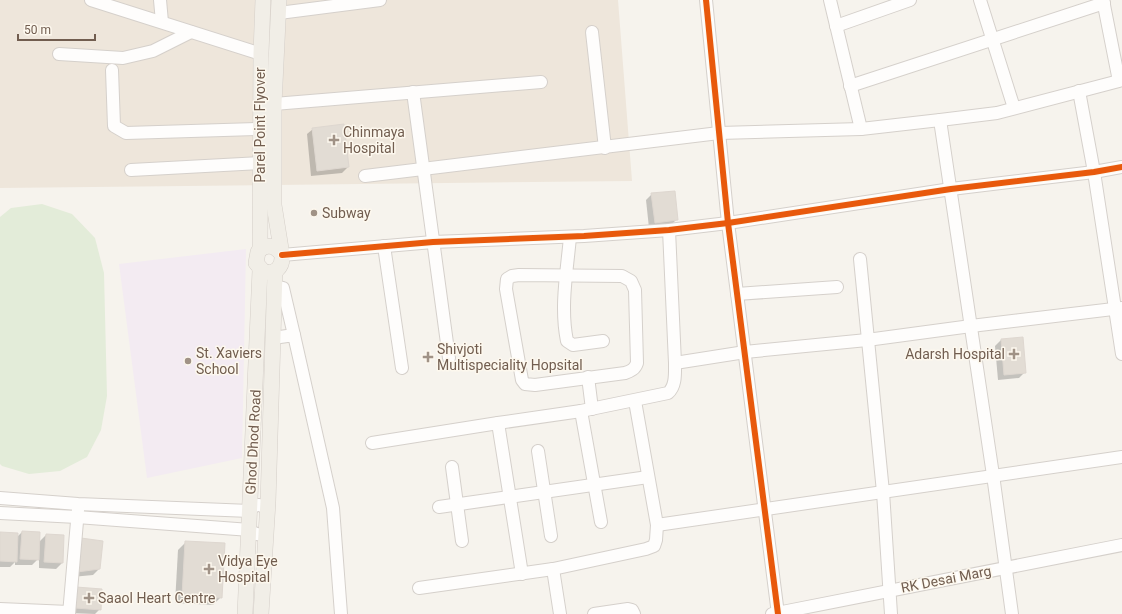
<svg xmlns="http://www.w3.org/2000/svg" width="1122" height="614" viewBox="0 0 1122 614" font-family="Roboto,sans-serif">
<rect width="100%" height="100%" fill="#f6f3ed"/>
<polygon fill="#eee6db" points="0,0 618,0 632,181 0,188"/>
<polygon fill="#f3ebf2" points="246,249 242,458 147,478 119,264"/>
<polygon fill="#e3ecd9" points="42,204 72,214 95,238 104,273 107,396 101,430 87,457 60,471 29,474 2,466 0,464 0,217 11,208"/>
<g fill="#0003">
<polygon points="313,129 348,167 342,173 311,176 307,134"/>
<polygon points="652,194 677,219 671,225 649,228 646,200"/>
<polygon points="1001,340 1025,372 1019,378 998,380 995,346"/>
<polygon points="22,532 38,543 46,535 62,563 56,569 39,568 39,558 32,565 15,565 15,562 10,567 0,567 0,534 17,537"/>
<polygon points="81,540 99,569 93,575 72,577"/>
<polygon points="186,542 221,597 213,605 175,603 178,550"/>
<polygon points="71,594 100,609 95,614 69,613"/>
</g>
<g fill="#e2dcd4" stroke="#ded7d0">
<polygon points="344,124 349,167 317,171 312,128"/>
<polygon points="675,191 678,220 655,223 651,193"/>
<polygon points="1023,337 1026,373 1004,375 1001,339"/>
<polygon points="22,531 40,532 39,560 20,559"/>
<polygon points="0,532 18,533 17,562 0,561"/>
<polygon points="46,534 64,535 63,563 44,562"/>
<polygon points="81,538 103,541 100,569 77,572"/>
<polygon points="185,541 225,543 222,598 182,596"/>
<polygon points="76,587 102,589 101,610 75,608"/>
</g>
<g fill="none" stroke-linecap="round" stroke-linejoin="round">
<g stroke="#d5d0cb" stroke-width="14">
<g id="minor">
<polyline points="91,0 261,54"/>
<polyline points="160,0 162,22"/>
<polyline points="706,0 728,223 778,614"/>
<polyline points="830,0 861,129"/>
<polyline points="980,0 1014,108"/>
<polyline points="279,13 380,0"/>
<polyline points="836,26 910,0"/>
<polyline points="592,32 605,148"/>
<polyline points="59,54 123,58 153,51 191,32"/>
<polyline points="112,70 114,126 126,133 260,129"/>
<polyline points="850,86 1104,3"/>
<polyline points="1079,91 1094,172 1122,354"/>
<polyline points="413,92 449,358"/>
<polyline points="274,104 541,82"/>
<polyline points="940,120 993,475 1012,614"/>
<polyline points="131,170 260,163"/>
<polyline points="365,176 719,133 861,129 940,120 997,113 1119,81 1103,0"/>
<path d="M 570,237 C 567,271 560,307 567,341 L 573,345 L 603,341"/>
<polyline points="384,246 402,368"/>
<polyline points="282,255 433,242 584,236 669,230 728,223 951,189 1094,172 1122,167"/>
<polyline points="860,259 883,492 891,614"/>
<path d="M 519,275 L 622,276 L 631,281 L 635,290 L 637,363 C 635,369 631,371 625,373 L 535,385 L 525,384 L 522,380 L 506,289 L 507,279 L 512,276 Z"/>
<polyline points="275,286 283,288 294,335"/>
<polyline points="737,294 837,287"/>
<polyline points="273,338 294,335 333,508 341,614"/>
<polyline points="675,363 745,352 867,340 971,326 1122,308"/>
<polyline points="588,377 592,409"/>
<polyline points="581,411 601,522"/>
<polyline points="498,423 522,574"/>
<path d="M 372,443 L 498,423 L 581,411 L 668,393 C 676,386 675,374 675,363 L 669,230"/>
<polyline points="538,451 551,536"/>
<polyline points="452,467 462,541"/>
<path d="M 0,498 L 78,504 L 250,511 C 255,502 263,504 267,511"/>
<polyline points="439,507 648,477"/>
<path d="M 0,513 L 77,517 L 250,530 C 255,535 261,536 266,531"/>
<polyline points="657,525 1122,457"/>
<polyline points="553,569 560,614"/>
<polyline points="419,588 553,569 646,549 654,546 656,540 657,525 635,401"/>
<polyline points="0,609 69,612"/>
<polyline points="69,614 78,510"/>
<polyline points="594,614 628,609 632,610 634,614"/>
<polyline points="772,614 1122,545"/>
</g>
</g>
<g stroke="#d4cec8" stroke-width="16">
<g id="major">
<path d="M 279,0 L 274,104 L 274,205 L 282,255 C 283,267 275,276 263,271 L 256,263 L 258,252 C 265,243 276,245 282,255"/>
<polyline points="260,249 261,54 263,0"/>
<polyline points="245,614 260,270"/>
<polyline points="261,614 268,502 275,271"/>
</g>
</g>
<use href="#minor" stroke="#fefdfc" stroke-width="12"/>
<use href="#major" stroke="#f1eee7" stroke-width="15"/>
<g stroke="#fdf8ee" stroke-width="8">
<g id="cycleway">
<polyline points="706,0 728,223 778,614"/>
<polyline points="282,255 433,242 584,236 669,230 728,223 951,189 1094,172 1122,167"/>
</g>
</g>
<use href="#cycleway" stroke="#e8590c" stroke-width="6"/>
</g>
<g fill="#a09286" stroke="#fdf8ee" stroke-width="1.5">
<path d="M332 134h4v4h4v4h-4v4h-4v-4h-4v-4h4z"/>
<circle cx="314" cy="213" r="4"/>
<path d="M1012 348h4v4h4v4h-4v4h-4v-4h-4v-4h4z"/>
<path d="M426 351h4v4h4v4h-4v4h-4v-4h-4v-4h4z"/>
<circle cx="188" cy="361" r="4"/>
<path d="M207 563h4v4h4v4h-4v4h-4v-4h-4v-4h4z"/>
<path d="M87 592h4v4h4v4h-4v4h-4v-4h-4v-4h4z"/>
</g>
<g text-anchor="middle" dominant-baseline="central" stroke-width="3" stroke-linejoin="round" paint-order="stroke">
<g font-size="14" fill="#715d4f" stroke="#fdf8ee">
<text transform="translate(260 125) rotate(-90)">Parel Point Flyover</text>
<text transform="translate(253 442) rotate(-87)">Ghod Dhod Road</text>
<text transform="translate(946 579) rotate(-11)">RK Desai Marg</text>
</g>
<g font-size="14" fill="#715d4f" stroke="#fdf8ee" text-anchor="start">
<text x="343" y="132">Chinmaya<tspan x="343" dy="16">Hospital</tspan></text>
<text x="322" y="213">Subway</text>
<text x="437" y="349">Shivjoti<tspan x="437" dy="16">Multispeciality Hopsital</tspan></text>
<text x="196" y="353">St. Xaviers<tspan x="196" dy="16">School</tspan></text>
<text x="1005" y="354" text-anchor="end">Adarsh Hospital</text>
<text x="218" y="561">Vidya Eye<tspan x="218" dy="16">Hospital</tspan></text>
<text x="98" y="598">Saaol Heart Centre</text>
</g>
</g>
<path d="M18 34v6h77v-6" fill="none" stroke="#715d4f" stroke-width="2"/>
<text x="24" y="34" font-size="12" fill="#715d4f" stroke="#fdf8ee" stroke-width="3" paint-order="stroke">50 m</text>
</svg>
